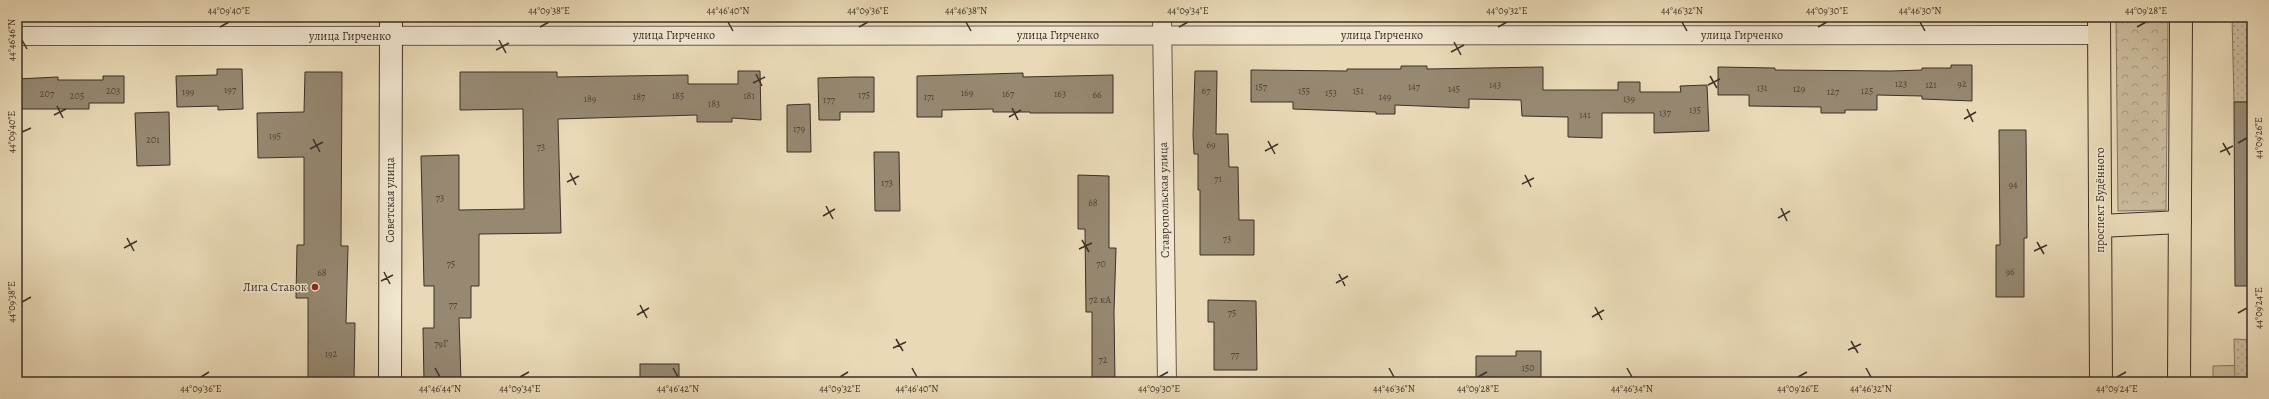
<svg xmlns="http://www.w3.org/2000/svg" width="2269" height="399" viewBox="0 0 2269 399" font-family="Alegreya,serif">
<defs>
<pattern id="forest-crowns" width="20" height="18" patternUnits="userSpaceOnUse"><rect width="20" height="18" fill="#ccbc9e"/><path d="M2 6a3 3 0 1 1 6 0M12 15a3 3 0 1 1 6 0" fill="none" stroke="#a79981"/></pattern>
<pattern id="park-dots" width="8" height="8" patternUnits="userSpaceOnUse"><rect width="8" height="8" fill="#ccbc9e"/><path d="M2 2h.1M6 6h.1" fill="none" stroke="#a79981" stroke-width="1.8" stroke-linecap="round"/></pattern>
</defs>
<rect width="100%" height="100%" fill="#e9d9b6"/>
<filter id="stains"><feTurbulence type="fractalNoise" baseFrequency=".005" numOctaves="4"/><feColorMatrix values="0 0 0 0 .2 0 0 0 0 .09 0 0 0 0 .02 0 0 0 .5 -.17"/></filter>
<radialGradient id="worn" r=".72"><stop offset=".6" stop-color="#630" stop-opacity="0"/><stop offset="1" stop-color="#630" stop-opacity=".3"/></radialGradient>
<polygon fill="#ccbc9e" stroke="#847662" points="2252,365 2252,382 2213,382 2213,366"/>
<polygon fill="url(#forest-crowns)" stroke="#847662" points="2116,17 2168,17 2166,210 2118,211"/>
<g fill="url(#park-dots)" stroke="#847662">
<polygon points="2232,17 2252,17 2252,102 2234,102"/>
<polygon points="2234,339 2252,340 2252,382 2235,382"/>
</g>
<g fill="#968871" stroke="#3d3026">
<polygon points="1951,65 1972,65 1972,101 1922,99 1922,96 1877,95 1877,110 1845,110 1845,113 1821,113 1821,107 1749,106 1749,95 1718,95 1718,67 1775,68 1775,70 1891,71 1922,70 1922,68 1951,68"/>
<polygon points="1401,66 1427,66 1427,69 1543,67 1543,90 1618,90 1618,82 1640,82 1640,92 1681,92 1680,86 1707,85 1709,131 1654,133 1654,113 1602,113 1602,138 1568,137 1568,117 1522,116 1521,100 1469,99 1469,108 1395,105 1395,114 1376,114 1376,112 1293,109 1293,102 1251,102 1251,70 1347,71 1347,69 1401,69"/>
<polygon points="217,69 242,69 243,109 218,110 218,106 177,107 176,76 217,75"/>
<polygon points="738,71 760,71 761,120 732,118 732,122 697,122 697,115 558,119 561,233 479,234 479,286 471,286 471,318 459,318 461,382 424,382 423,328 434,328 434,286 424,286 421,156 459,155 459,210 524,209 523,109 460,110 460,72 557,72 557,77 688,75 688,84 738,84"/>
<polygon points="1195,71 1217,71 1216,134 1228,134 1229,167 1238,167 1239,220 1254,220 1254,255 1200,255 1200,190 1198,190 1198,154 1194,154 1193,135"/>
<polygon points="305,72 342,72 341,246 348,246 346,323 355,323 354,382 308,382 308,298 296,298 297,245 304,245 304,157 258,158 257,113 304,112"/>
<polygon points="1023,73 1023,77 1113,75 1113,113 1030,113 1030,112 993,112 993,109 942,110 942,117 917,117 917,76"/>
<polygon points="103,76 124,76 124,103 89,103 89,109 17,109 17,79 58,77 58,80 103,80"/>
<polygon points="854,77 874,77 874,112 840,112 840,120 819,120 818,78"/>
<polygon points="2234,102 2252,102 2252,286 2235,286"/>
<polygon points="810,104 811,152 787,152 787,105"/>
<polygon points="169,112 170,165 137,166 135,113"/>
<polygon points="1999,130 2026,130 2027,238 2024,238 2024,297 1996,297 1996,245 2000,245"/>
<polygon points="874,152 899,152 900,211 875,211"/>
<polygon points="1078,175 1109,176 1109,248 1116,248 1114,312 1115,382 1092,382 1092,312 1086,312 1085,229 1078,229"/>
<polygon points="1208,300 1256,301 1257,370 1214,370 1214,322 1208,322"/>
<polygon points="1516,351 1541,351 1541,382 1476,382 1476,356 1516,356"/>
<rect x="640" y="364" width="39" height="18"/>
</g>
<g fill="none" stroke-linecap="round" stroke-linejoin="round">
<g stroke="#685a4a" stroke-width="20">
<g id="street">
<polyline points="1162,17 1167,382"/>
<polyline points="17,36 2099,35"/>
</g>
</g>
<g stroke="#3d3026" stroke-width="24">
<polyline id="secondary" points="390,382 391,17"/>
</g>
<g stroke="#3d3026" stroke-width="24">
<g id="primary">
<polyline points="2099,17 2101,382"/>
<polyline points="2100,226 2180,222"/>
<polyline points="2179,382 2181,17"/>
</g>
</g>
<polyline stroke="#3d3026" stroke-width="2.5" stroke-dasharray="3 2" stroke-linecap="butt" points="2208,381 2252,380"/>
<use href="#street" stroke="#f1e6d0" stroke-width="18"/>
<use href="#secondary" stroke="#f1e6d0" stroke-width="22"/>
<use href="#primary" stroke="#e9d9b6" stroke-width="22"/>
</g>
<path fill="none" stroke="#3d3026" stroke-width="1.5" d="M 728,22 L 733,31M 966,22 L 971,31M 1682,22 L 1687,31M 1920,22 L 1925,31M 220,27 L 229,22M 540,27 L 549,22M 859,27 L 868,22M 1179,27 L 1188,22M 1498,27 L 1507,22M 1818,27 L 1827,22M 2137,27 L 2146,22M 22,40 L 27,49M 499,40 L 506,53M 1454,42 L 1461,55M 496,50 L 509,43M 1451,52 L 1464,45M 756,74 L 762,86M 1710,76 L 1717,88M 753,83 L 765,77M 1708,85 L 1720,79M 57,106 L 63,118M 1012,108 L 1018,120M 1967,109 L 1973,122M 54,115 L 66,109M 1009,117 L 1021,110M 1964,119 L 1976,112M 22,132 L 31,128M 313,139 L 320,152M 1268,141 L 1275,154M 2223,143 L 2230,155M 2238,143 L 2247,138M 310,149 L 323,142M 1265,151 L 1278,144M 2220,152 L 2233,146M 570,173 L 576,185M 1525,175 L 1531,187M 567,182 L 579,176M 1522,184 L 1534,178M 826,206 L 833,219M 1781,208 L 1787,221M 823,216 L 835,209M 1778,218 L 1790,211M 127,238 L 134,251M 1082,240 L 1089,252M 2037,242 L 2044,254M 124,248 L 137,241M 1079,249 L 1092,243M 2034,251 L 2047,245M 384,272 L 390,284M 1339,274 L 1345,286M 381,281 L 393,275M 1336,283 L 1348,276M 22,302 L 31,297M 640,305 L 647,318M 1595,307 L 1602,320M 2238,313 L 2247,308M 637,315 L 649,308M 1592,317 L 1604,310M 896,339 L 903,351M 1851,341 L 1858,353M 893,348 L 906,342M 1848,350 L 1861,344M 435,368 L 440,377M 673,368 L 678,377M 912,368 L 917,377M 1389,368 L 1394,377M 1627,368 L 1632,377M 1866,368 L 1871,377M 201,377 L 209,372M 520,377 L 529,372M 840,377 L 848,372M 1159,377 L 1168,372M 1478,377 L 1487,372M 1798,377 L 1807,372M 2117,377 L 2126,372"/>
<circle fill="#8f2418" stroke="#f1e6d0" stroke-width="1.5" cx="315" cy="287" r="4"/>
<g text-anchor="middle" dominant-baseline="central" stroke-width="3" stroke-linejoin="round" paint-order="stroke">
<g font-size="10" fill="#534639">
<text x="1901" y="83">123</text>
<text x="1962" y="83">92</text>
<text x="1495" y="84">143</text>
<text x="1931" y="84">121</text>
<text x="1261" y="86">157</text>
<text x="1414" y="86">147</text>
<text x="1762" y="87">131</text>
<text x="1454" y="88">145</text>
<text x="1799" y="88">129</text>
<text x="230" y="89">197</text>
<text x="113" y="90">203</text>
<text x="1206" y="90">67</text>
<text x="1304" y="90">155</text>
<text x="1358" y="90">151</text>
<text x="1867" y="90">125</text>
<text x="188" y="91">199</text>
<text x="1833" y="91">127</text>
<text x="967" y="92">169</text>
<text x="1331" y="92">153</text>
<text x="47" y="93">207</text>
<text x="1008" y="93">167</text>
<text x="1060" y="93">163</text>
<text x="864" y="94">175</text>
<text x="1097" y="94">66</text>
<text x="77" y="95">205</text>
<text x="678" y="95">185</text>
<text x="749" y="95">181</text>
<text x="639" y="96">187</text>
<text x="929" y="96">171</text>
<text x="1385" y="96">149</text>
<text x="590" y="98">189</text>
<text x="1629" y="98">139</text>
<text x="829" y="99">177</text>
<text x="714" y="103">183</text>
<text x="1695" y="109">135</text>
<text x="1665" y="112">137</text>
<text x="1585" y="114">141</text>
<text x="799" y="128">179</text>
<text x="275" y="135">195</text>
<text x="153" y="139">201</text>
<text x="1211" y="144">69</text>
<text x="541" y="146">73</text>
<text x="1218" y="178">71</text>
<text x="887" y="182">173</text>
<text x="2013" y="184">94</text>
<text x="440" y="197">73</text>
<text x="1093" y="202">68</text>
<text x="1227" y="238">73</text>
<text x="451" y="263">75</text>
<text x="1101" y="263">70</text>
<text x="2010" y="271">96</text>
<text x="322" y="272">68</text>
<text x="1100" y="299">72 кА</text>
<text x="453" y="304">77</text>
<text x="1232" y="312">75</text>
<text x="441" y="343">79Г</text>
<text x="331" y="353">192</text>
<text x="1235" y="354">77</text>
<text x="1103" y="359">72</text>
<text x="1528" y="367">150</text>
</g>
<g font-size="12" fill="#3d3026" stroke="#f1e6d0">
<text x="674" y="35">улица Гирченко</text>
<text x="1058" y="35">улица Гирченко</text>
<text x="1382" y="35">улица Гирченко</text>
<text x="1742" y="35">улица Гирченко</text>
<text x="350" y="36">улица Гирченко</text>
<text transform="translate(390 200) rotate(-90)">Советская улица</text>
<text transform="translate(1164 200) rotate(-91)">Ставропольская улица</text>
<text transform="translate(2100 200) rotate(-90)">проспект Будённого</text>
</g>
<g font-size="12" fill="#3d3026" stroke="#f1e6d0" text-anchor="end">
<text x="307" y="287">Лига Ставок</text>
</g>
</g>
<rect width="2269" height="399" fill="none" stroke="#e9d9b6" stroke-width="44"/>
<rect x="22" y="22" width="2225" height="355" fill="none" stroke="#3d3026" stroke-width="1.5"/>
<g font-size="10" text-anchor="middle" fill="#3d3026">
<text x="229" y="14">44°09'40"E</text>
<text x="549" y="14">44°09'38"E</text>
<text x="728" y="14">44°46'40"N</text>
<text x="868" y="14">44°09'36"E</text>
<text x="966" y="14">44°46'38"N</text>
<text x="1188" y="14">44°09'34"E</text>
<text x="1507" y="14">44°09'32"E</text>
<text x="1682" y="14">44°46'32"N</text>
<text x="1827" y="14">44°09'30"E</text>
<text x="1920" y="14">44°46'30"N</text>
<text x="2146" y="14">44°09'28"E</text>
<text transform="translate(11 40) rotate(-90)" y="4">44°46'46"N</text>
<text transform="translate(11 132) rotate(-90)" y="4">44°09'40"E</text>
<text transform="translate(2258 138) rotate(-90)" y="4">44°09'26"E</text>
<text transform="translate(11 302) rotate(-90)" y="4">44°09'38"E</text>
<text transform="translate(2258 308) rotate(-90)" y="4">44°09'24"E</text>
<text x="201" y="392">44°09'36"E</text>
<text x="440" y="392">44°46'44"N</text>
<text x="520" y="392">44°09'34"E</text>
<text x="678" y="392">44°46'42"N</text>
<text x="840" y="392">44°09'32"E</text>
<text x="917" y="392">44°46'40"N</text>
<text x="1159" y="392">44°09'30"E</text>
<text x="1394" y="392">44°46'36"N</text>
<text x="1478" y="392">44°09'28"E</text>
<text x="1632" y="392">44°46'34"N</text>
<text x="1798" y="392">44°09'26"E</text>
<text x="1871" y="392">44°46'32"N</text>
<text x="2117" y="392">44°09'24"E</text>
</g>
<rect width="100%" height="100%" filter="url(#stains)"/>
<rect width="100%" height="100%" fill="url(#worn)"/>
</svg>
